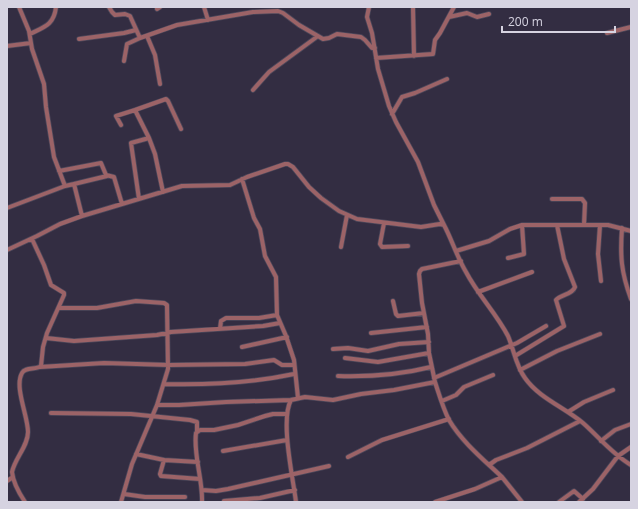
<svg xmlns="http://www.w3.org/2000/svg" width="638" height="509" viewBox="0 0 638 509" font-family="'Open Sans',sans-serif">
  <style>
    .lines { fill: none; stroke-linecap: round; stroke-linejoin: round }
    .minor-casing { stroke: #4d485b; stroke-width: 5.5 }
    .minor { stroke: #9c6367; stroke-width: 4 }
  </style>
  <rect width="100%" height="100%" fill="#332d42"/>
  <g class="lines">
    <defs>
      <path id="minor" d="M19,7L29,31L32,49L44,84L46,107L54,157L65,186L74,184L82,216
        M109,7L112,12L115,15L125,14L130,16L140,38L177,25L253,12L278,11L283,13L299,25L323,39L329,38L337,34L361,37L365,40L372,48H375
        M204,7L208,20
        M369,7L367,17L372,33L378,69L389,106L396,122L418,162L434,205L444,225
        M413,7L414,56
        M157,9L160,7
        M449,17L467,13L477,17L489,14
        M607,33L631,27
        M30,34C44,27 54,25 56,7
        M147,36L155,55L160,84
        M79,39L124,33L136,30
        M7,46L31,43
        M376,58L433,54L435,40L440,33L454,7
        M124,61L127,44L140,38
        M253,90L269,72L318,36
        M392,114L402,97L415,93L447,79
        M121,125L116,116L135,110
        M59,171L101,163L106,175L114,177L122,204
        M242,179L254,218L260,229L265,256L276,277L277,315L286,336L294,360L298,398
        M74,184L107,176
        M163,192L155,154L149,138L135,110L166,99L168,101L181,129
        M139,199L131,143L149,138
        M552,199H582L585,203L584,225
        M7,208L65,186
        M384,223L380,244L382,247L408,246
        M600,225L598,254L601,281
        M622,228C620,256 621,272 631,299
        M341,247L347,215
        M7,250L37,236L60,224L82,216L182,186L230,185L247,177L285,164H288L293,167L309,187L321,198L339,211L357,219L421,227L440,224L444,225C452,240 457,257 466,272C478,295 496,313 508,336C514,350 516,366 525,378C539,398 564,407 583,423C599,437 612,454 631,465
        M456,251L489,241L510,229L522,225H608L631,231
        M508,258L524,254L522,225
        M478,292L532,272
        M393,301L396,314L398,316L424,313
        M59,308H97L136,301L164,303L167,305L168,369L157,405L132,464L121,502
        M220,329L221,321L226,318H259L277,315
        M371,333L427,327
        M46,338L74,341L157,335L171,332L263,326L280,323
        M242,347L287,337
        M333,349L348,348L368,351L399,344L429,342
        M515,356L564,326L556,300C561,294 572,295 575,287L564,259L557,225
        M345,358L378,362L429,353
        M40,367L104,363L169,365L245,364L274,360L282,365H293
        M520,370L557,351L600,334
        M338,376C371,377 399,375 431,367
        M434,378L517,343L546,326
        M435,382L429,353L428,334L422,303L419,274L420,271L422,269L461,261
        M164,384C208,385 252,383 294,374
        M291,400C280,420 293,478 296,502
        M442,401L456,395L464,387L493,375
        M157,405H179L226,402L291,400L305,397L333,400L361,394L394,390L435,382C439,394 443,408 449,420C462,442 484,460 502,477L475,489L435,502
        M568,412L584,402L613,390
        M51,413L131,414L190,420L197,422V431
        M601,441L615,430L631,424
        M223,451L287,440
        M136,454L164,460L198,462
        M348,457L382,440L449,419
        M164,460L160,474L161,476L200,479
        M489,465L496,460L527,448L580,421
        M502,477L522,502
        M7,481L13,477
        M202,490L216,491L228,489L329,466
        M124,494L145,497H185
        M224,501L260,498L295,490
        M25,502C19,493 13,482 12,472C15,458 28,446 28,432C28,416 14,387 22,373C25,367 36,370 41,366L43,347L47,333L64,295V293L51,285L44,265L32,239
        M202,502C203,480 193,454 196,433L200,430H214L238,425L265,416L273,414H287
        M559,502L574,491L583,499
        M579,502L593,489L618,456L631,447"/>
    </defs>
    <use href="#minor" class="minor-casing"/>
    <use href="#minor" class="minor"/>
  </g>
  <rect width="638" height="509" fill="none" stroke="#d6d3e1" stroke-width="16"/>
  <path d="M502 26v6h113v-6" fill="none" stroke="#d6d3e1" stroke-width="2"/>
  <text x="508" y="26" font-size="12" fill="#d6d3e1" stroke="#332d42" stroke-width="3" paint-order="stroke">200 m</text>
</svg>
